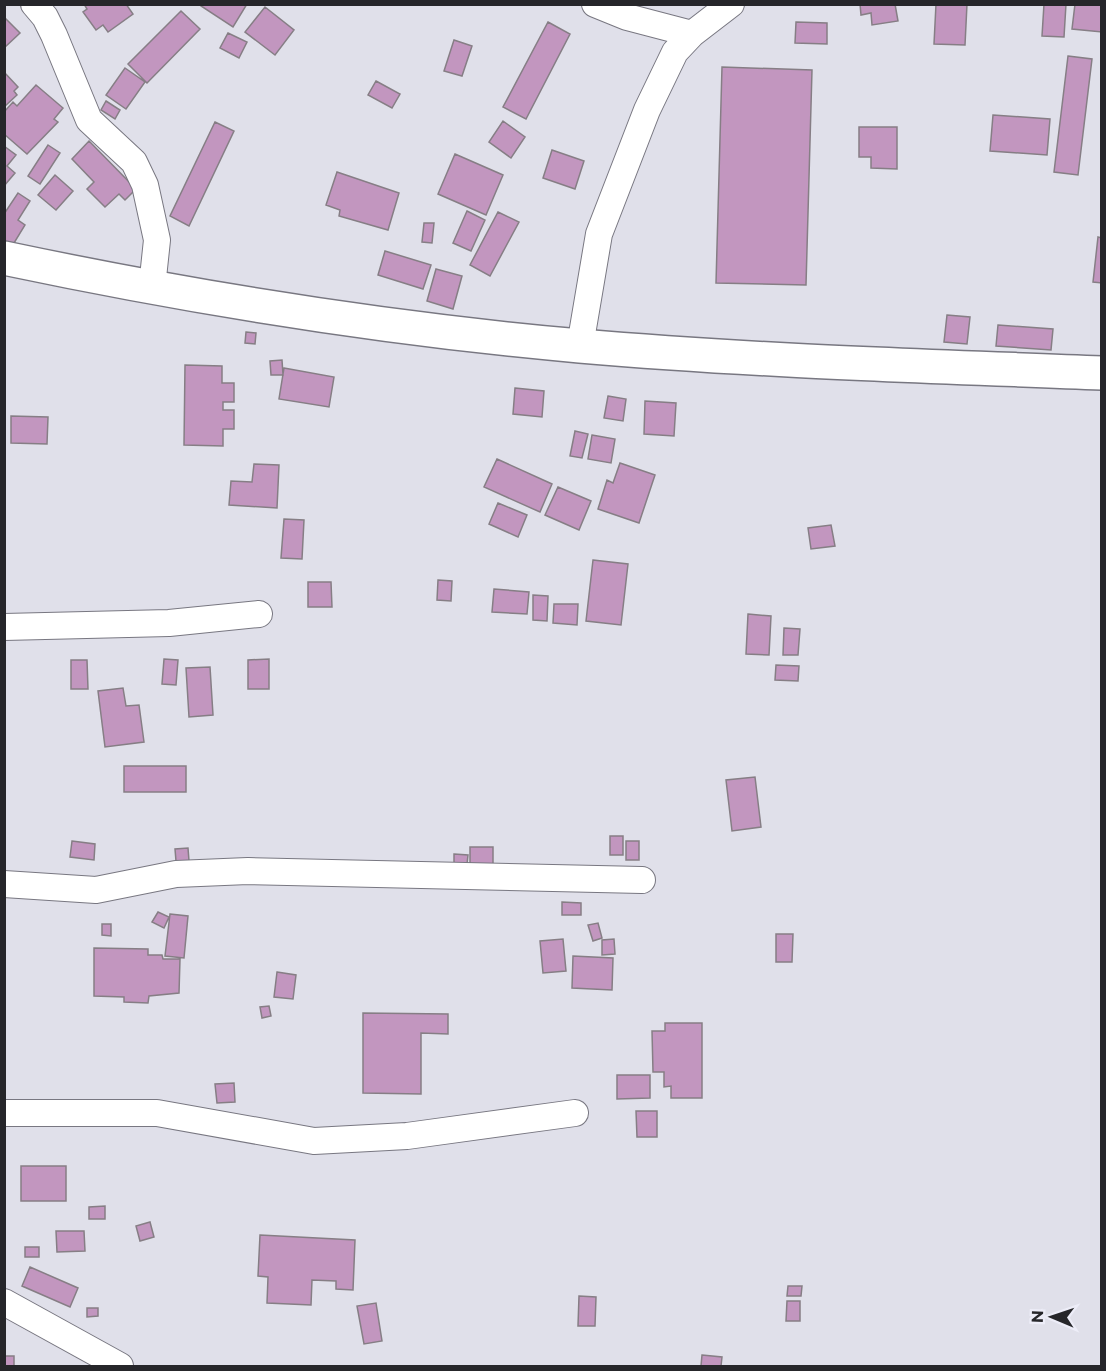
<svg xmlns="http://www.w3.org/2000/svg" width="1106" height="1371" viewBox="0 0 1106 1371" font-family="Montserrat,sans-serif">
  <style>
    .building { fill: #c296bf; stroke: #867e85; stroke-width: 1.5 }
    .lines { fill: none; stroke-linecap: round; stroke-linejoin: round }
    .minor-casing { stroke: #787781; stroke-width: 28 }
    .secondary-casing { stroke: #787781; stroke-width: 36 }
    .minor { stroke: #fff; stroke-width: 26 }
    .secondary { stroke: #fff; stroke-width: 33 }
  </style>
  <rect width="100%" height="100%" fill="#e0e0ea"/>
  <path class="building" d="M84,4H126L133,14L108,32L103,25L96,30L83,12L87,9Z
    M202,4H247L233,27L201,6Z
    M860,4H895L898,21L872,25L871,13L861,15Z
    M936,4H967L965,45L934,44Z
    M1044,4H1066L1064,37L1042,36Z
    M1075,4H1102V32L1072,29Z
    M265,7L294,30L275,55L245,32Z
    M181,11L200,29L147,83L128,64Z
    M4,17L20,33L4,48Z
    M548,22L570,34L526,119L503,107Z
    M796,22L827,23V44L795,43Z
    M228,33L247,42L239,58L220,48Z
    M454,40L472,46L462,76L444,71Z
    M1068,56L1092,59L1078,175L1054,172Z
    M722,67L812,70L806,285L716,283Z
    M125,68L145,82L126,109L106,95Z
    M4,72L18,87L14,91L17,95L4,107Z
    M376,81L400,94L392,108L368,95Z
    M36,85L63,108L54,119L58,122L27,154L4,134V112L13,102L17,106Z
    M106,101L120,110L115,119L101,110Z
    M993,115L1050,119L1047,155L990,151Z
    M503,121L525,137L511,158L489,142Z
    M215,122L234,131L189,226L170,216Z
    M859,127H897V169L871,168V157H859Z
    M89,141L136,189L125,200L119,194L105,207L87,189L94,182L72,159Z
    M48,145L60,153L40,184L28,176Z
    M4,146L16,155L7,166L15,173L4,186Z
    M552,150L584,161L575,189L543,178Z
    M455,154L503,175L486,215L438,194Z
    M337,172L399,193L388,230L339,216L340,210L326,205Z
    M55,175L73,191L56,210L38,195Z
    M18,193L30,201L18,220L25,225L11,248L4,244V214Z
    M467,211L485,220L471,251L453,243Z
    M498,212L519,222L490,276L470,265Z
    M424,223H434L432,243L422,242Z
    M1098,237L1102,238V283L1093,282Z
    M385,251L431,265L423,289L378,275Z
    M436,269L462,276L453,309L427,301Z
    M947,315L970,317L967,344L944,342Z
    M998,325L1053,329L1051,350L996,346Z
    M246,332L256,333L255,344L245,343Z
    M282,360L283,375H271L270,361Z
    M185,365L222,366V383H234V402H223V410H234V429H223V446L184,445Z
    M284,368L334,377L329,407L279,399Z
    M515,388L544,391L542,417L513,414Z
    M608,396L626,399L623,421L604,418Z
    M645,401L676,403L674,436L644,434Z
    M11,416L48,417L47,444L11,443Z
    M575,431L588,434L582,458L570,456Z
    M592,435L615,439L611,463L588,459Z
    M497,459L552,484L540,512L484,487Z
    M620,463L655,475L639,523L598,509L607,480L613,483Z
    M254,464L279,465L277,508L229,505L231,481L252,482Z
    M558,487L591,501L579,530L545,515Z
    M498,503L527,515L518,537L489,524Z
    M284,519L304,520L302,559L281,558Z
    M831,525L835,546L811,549L808,528Z
    M593,560L628,564L621,625L586,621Z
    M438,580L452,581L451,601L437,600Z
    M308,582H331L332,607H308Z
    M494,589L529,592L527,614L492,612Z
    M533,595L548,596L547,621L533,620Z
    M554,604H578L577,625L553,623Z
    M748,614L771,616L769,655L746,654Z
    M784,628L800,629L798,655H783Z
    M164,659L178,660L176,685L162,684Z
    M269,659V689H248V660Z
    M71,660H87L88,689H71Z
    M776,665L799,666L798,681L775,680Z
    M210,667L213,715L189,717L186,668Z
    M123,688L126,706L139,705L144,742L105,747L98,691Z
    M124,766H186V792H124Z
    M755,777L761,827L732,831L726,780Z
    M610,836H623V855H610Z
    M72,841L95,844L94,860L70,857Z
    M626,841H639V860H626Z
    M470,847H493V868L470,867Z
    M188,848L189,861H176L175,849Z
    M454,854L468,855L467,864H454Z
    M562,902L581,903V915H562Z
    M158,912L169,917L164,928L152,922Z
    M170,914L188,916L184,958L165,956Z
    M598,923L602,938L593,941L588,925Z
    M102,924H111V936L102,935Z
    M776,934H793L792,962H776Z
    M563,939L566,971L543,973L540,941Z
    M614,939L615,954L602,955V940Z
    M94,948L148,949V955H162L163,959H180L179,993L149,996L148,1003L124,1002V997L94,996Z
    M573,956L613,958L612,990L572,988Z
    M277,972L296,975L293,999L274,997Z
    M269,1006L271,1016L262,1018L260,1007Z
    M363,1013L448,1014V1034L421,1033V1094L363,1093Z
    M665,1023H702V1098H671V1086L664,1087V1072H653L652,1031H665Z
    M617,1075H650V1098L617,1099Z
    M234,1083L235,1102L217,1103L215,1084Z
    M636,1111H657V1137H637Z
    M21,1166H66V1201H21Z
    M105,1206V1219H89V1207Z
    M150,1222L154,1237L140,1241L136,1226Z
    M56,1231H84L85,1251L57,1252Z
    M260,1235L355,1240L353,1290L336,1289V1281L312,1280L311,1305L267,1303L268,1277L258,1276Z
    M25,1247H39V1257H25Z
    M30,1267L78,1288L70,1307L22,1286Z
    M788,1286H802L801,1296H787Z
    M579,1296L596,1297L595,1326H578Z
    M787,1301H800V1321H786Z
    M376,1303L382,1341L364,1344L357,1306Z
    M87,1308H98V1316L87,1317Z
    M702,1355L722,1357L721,1366H701Z
    M4,1356H14V1366H4Z"/>
  <g class="lines">
    <defs>
      <path id="minor" d="M34,4L45,17L54,35L89,120L134,162L145,185L157,240L152,287
        M595,4L627,17L692,34
        M580,346L599,234L647,110L675,52L692,34L731,4
        M4,627L169,623L259,614
        M4,884L96,890L176,874L248,871L642,880
        M4,1113H157L314,1141L407,1136L575,1113
        M4,1302L120,1366"/>
      <path id="secondary" d="M4,258C194,298 387,329 580,346C754,361 928,366 1102,373"/>
    </defs>
    <use href="#minor" class="minor-casing"/>
    <use href="#secondary" class="secondary-casing"/>
    <use href="#minor" class="minor"/>
    <use href="#secondary" class="secondary"/>
  </g>
  <rect width="1106" height="1371" fill="none" stroke="#26262a" stroke-width="12"/>
  <g transform="translate(1052 1317) rotate(272)" stroke="#ededf8" stroke-width="4.5" paint-order="stroke">
  <path d="M0-4.5L10 22L0 15L-10 22Z" fill="#26262a"/>
  <text y="-9" font-size="16" font-weight="bold" text-anchor="middle" fill="#26262a">N</text>
  </g>
</svg>
